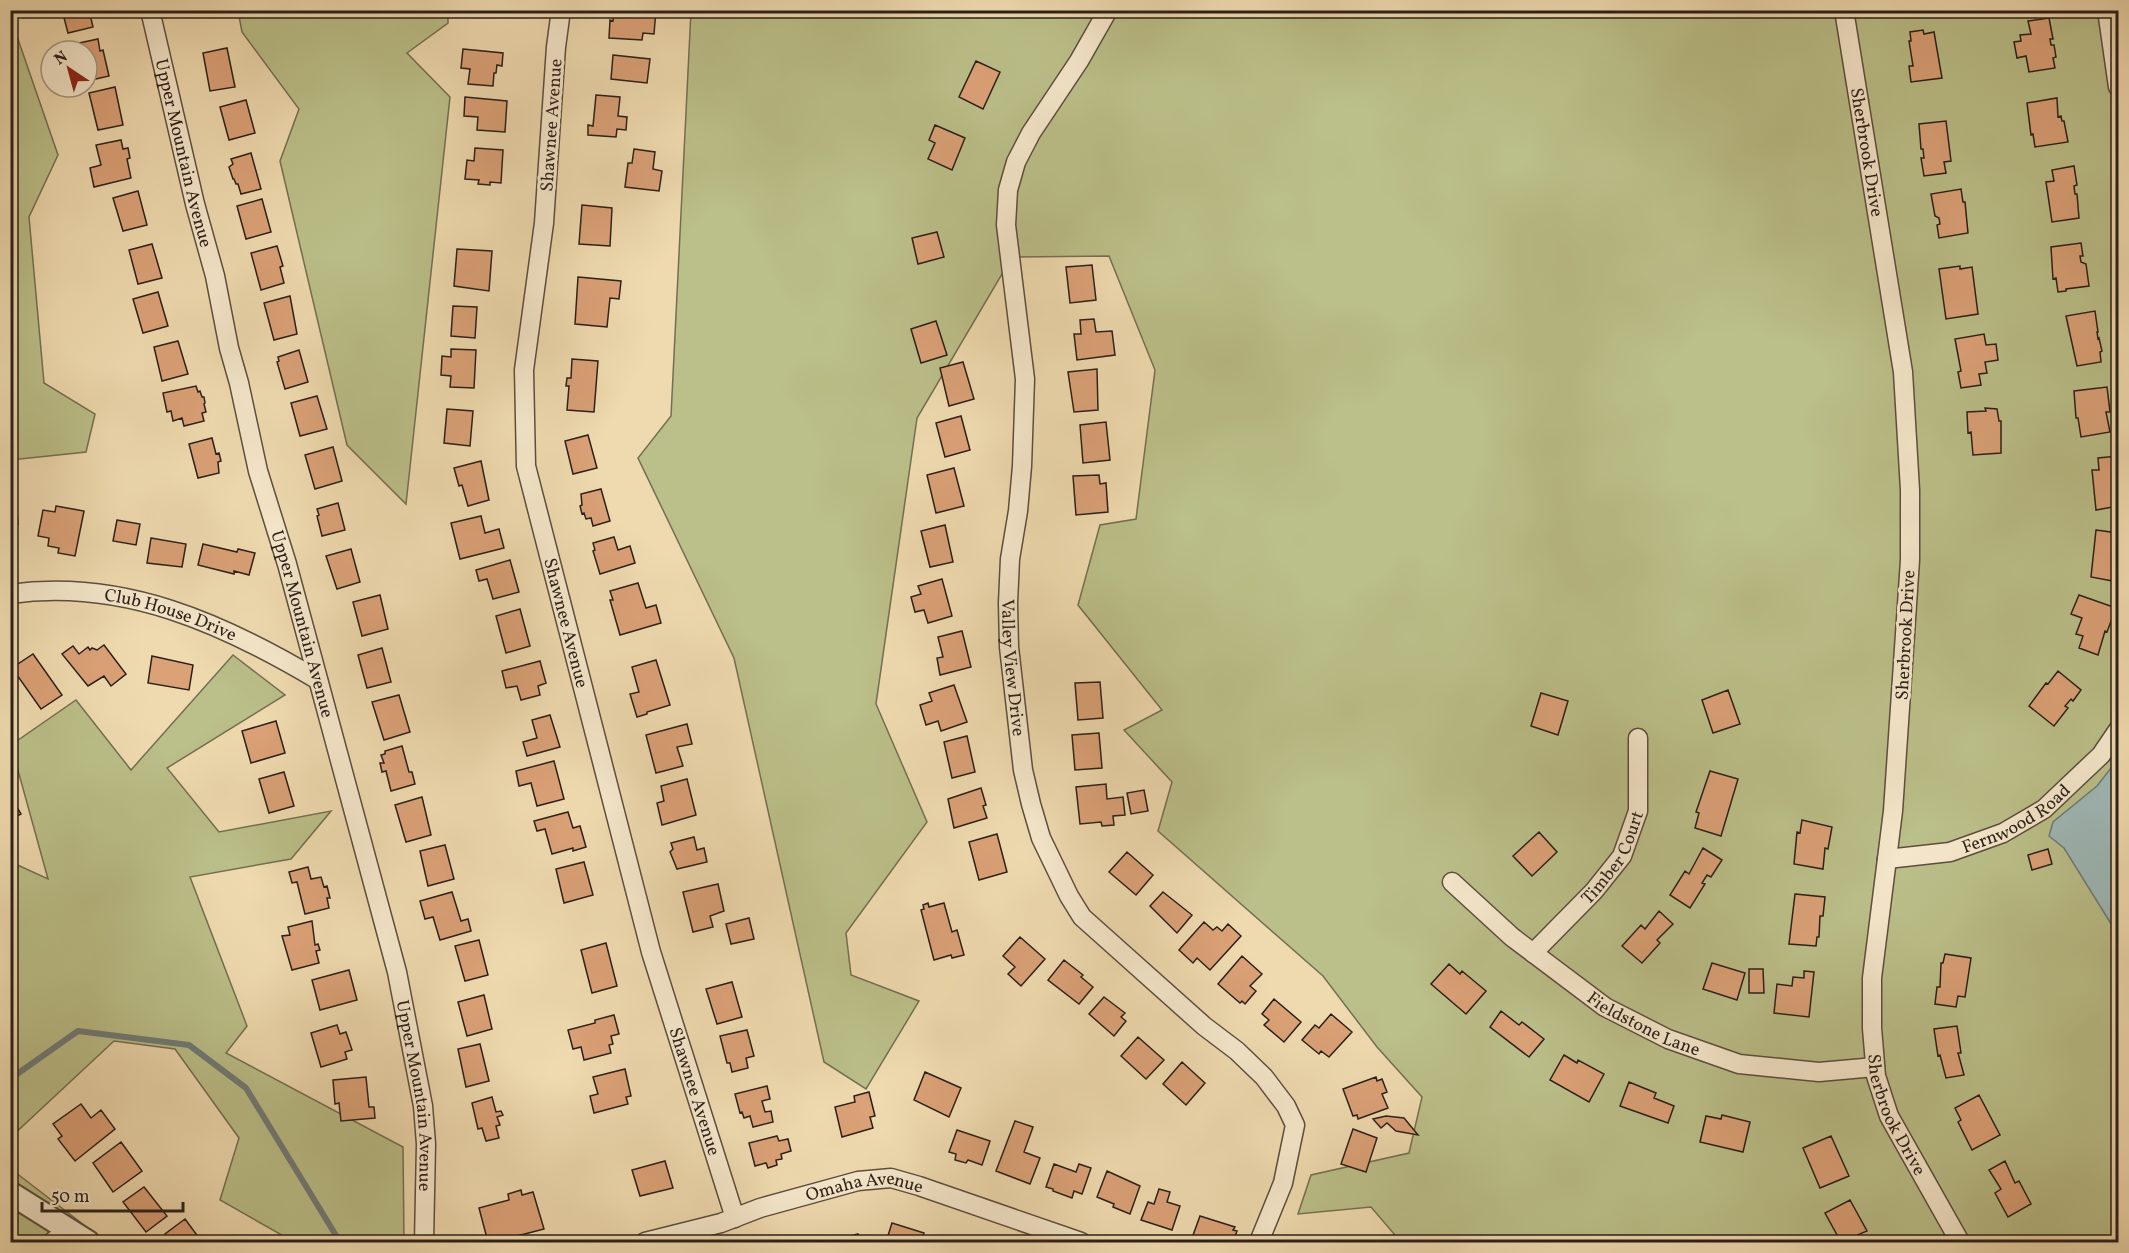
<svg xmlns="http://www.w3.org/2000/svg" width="2129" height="1253" viewBox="0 0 2129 1253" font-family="Vollkorn,serif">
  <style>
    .green { fill: #bbbf89; stroke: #736f51; stroke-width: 1.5 }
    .water { fill: #9eb8b6; stroke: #707b77; stroke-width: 1.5 }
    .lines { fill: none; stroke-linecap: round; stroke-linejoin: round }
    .stream { stroke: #707b77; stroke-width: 6 }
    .building { fill: #dba177; stroke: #2b1f19; stroke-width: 1.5 }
    .service-casing { stroke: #5c4e3e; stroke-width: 12 }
    .minor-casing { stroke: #5c4e3e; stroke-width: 21 }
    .tertiary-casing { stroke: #5c4e3e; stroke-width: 26 }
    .service { stroke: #f5e7cb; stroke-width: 9 }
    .minor { stroke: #f5e7cb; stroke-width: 18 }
    .tertiary { stroke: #f5e7cb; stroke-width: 22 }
    .labels { text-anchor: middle; stroke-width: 6; stroke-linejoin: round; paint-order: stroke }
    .street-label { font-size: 18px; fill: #2b1f19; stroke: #f5e7cb }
  </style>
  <rect width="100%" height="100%" fill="#efdaaf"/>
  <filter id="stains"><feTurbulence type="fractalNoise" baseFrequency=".00333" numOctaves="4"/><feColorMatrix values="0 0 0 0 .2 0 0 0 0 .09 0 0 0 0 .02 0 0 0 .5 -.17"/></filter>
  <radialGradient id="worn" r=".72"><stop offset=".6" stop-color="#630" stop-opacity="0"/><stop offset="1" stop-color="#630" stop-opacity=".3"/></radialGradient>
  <path class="green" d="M238,11H448V23L407,53L450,97L406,504L347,445L280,161L299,109L242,32Z
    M691,11H2118V1242H1401L1371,1207L1298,1214L1311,1175L1409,1153L1422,1097L1377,1047L1323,976L1158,831L1172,782L1124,730L1162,710L1078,605L1100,525L1136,519L1155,370L1109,256L1012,257L917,418L876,704L927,822L846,933L851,975L919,1001L866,1089L824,1062L734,658L638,458L671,416Z
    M11,19L58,155L29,217L44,383L95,414L86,452L11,460Z
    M233,655L285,695L167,768L219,832L331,811L291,859L190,877L247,1026L226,1053L403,1147L404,1242H294L220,1200L239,1138L175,1049L114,1041L11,1137V862L48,879L11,745L76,700L131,770Z
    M11,1169L106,1242H11Z"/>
  <path class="water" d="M2118,759V935L2064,848L2049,836L2053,822L2097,786Z"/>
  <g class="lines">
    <path class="stream" d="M10,1079L78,1031L189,1045L246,1088L340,1242"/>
  </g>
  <path class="building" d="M62,10H89L93,27L68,33Z
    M614,10H656L654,34L643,33L642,40L609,38L610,20L613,21Z
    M2049,18L2053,39H2050L2051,45H2054L2056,57L2053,58L2055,68L2029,72L2026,56L2017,58L2014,42L2021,41L2020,35L2031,34L2028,21Z
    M1923,30L1924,34L1934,32L1942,78L1911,82L1909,66H1913L1909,41H1911L1910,32Z
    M98,39L100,51L103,50L109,76L87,81V51H66L65,46Z
    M227,48L235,87L210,91L203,53Z
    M463,49L503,53L502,66L497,65L496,73H494L493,86L468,84L470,69L461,68Z
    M613,55L650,59L647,83L611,79Z
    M976,61L1000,72L983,109L959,97Z
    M115,87L123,125L98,130L89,93Z
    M596,95L620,97L618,116L627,117L626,130L617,129L616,137L588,135V125L593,126Z
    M465,97L507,101L505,132L477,130L478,117L464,116Z
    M2057,98L2058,117L2061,116L2062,121H2064L2068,142L2035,147L2033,134L2031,135L2027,103Z
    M246,100L255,133L229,140L220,107Z
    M1946,121L1951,161L1944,162L1946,173L1924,176L1921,158H1924L1923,149H1921L1919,124Z
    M935,125L965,138L952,170L928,159L935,143L929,140Z
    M121,140L123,149L128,148L130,158L127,159L131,178L94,187L90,168L101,165L96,145Z
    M475,148L503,150L501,183L490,182V185L478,184L479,180L465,179L467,160L474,161Z
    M634,149L655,152L653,169L662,171L659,191L625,187L628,163H632Z
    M251,153L261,189L241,194L238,184H236L234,179H233L229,167L233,164L231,159Z
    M2074,166L2077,185L2074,186L2075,194H2077L2079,218L2052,222L2046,182L2054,181L2052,170Z
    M1961,189L1963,202H1965L1968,233L1939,238L1937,225L1940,224L1939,218L1935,216L1931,194Z
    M138,191L147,225L123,231L113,198Z
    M262,199L271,232L246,239L237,206Z
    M582,205L612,208L610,246L579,244Z
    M937,232L944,257L918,264L912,238Z
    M2081,243L2083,256H2080L2081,262L2086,264L2089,286L2066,289V291L2058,292L2056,278L2053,279L2051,247Z
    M152,244L162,278L138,284L129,250Z
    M277,246L283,266L280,267L284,283L261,290L251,253Z
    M457,249L492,251L489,291L454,286Z
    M1092,265L1096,300L1070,303L1066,267Z
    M1960,266V269L1972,267L1978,314L1946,319L1939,269Z
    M578,277L621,281L619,299L610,298L607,327L575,324Z
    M158,292L168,326L143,333L133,299Z
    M290,296L297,334L274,340L264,303Z
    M453,306L477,307L475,338L451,336Z
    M2095,311L2098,332H2097L2098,339L2099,338L2102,351L2100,352L2101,362L2077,366L2066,316Z
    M1094,319L1096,332L1112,331L1115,355L1077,360L1074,334H1081L1080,320Z
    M936,321L947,355L921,363L911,329Z
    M1984,334L1986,345L1996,344L1998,360L1985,362L1987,373L1979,374L1981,385L1961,388L1958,372L1961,371L1955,339Z
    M178,341L188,374L162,381L154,347Z
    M451,349L476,350L474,388L450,387L451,376L441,375L442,356L451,357Z
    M299,350L308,382L285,389L277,362L279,361L278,357Z
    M572,359L598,361L594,412L567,410L569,386H566L567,378H571Z
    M963,362L974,399L949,406L940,368Z
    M1097,369L1098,410L1074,412L1068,372Z
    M196,386L198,392L200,391L202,397H204L205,403L204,404L206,412L202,413L204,421L184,426L182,418L173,421L171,411L167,412L163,393Z
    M2107,387L2110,412H2106L2110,432L2081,437L2078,418H2076L2074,391Z
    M317,396L327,429L300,436L291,403Z
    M1985,408L1997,409L1999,421H2001V453L1973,455L1971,432L1968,433L1967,412L1986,411Z
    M447,409L473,411L470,446L444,443Z
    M961,416L970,450L945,457L936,423Z
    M1106,422L1110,460L1083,463L1080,425Z
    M588,435L597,468L573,474L565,441Z
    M212,438L216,454L219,453L221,461L218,462L219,473L198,478L189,444Z
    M333,447L342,481L315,489L305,455Z
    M2118,456V506L2096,510L2092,470H2099L2098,458Z
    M481,461L489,500L468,506L462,485L459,486L454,468Z
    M954,468L964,506L936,513L927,475Z
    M1099,475L1100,484L1106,483L1108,512L1076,515L1073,476Z
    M601,489L610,521L593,526L591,518L586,519L584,513L582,514L580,506L582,505L581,494Z
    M16,500L18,524L10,525V501Z
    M338,503L345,530L322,536L317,516L319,515L317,509Z
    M56,506L84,511L75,556L58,553L59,548L48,546L49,538L38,536L43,510L55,512Z
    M481,516L485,533L499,529L504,548L460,559L451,523Z
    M117,520L140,524L136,545L113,541Z
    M945,525L953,562L930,567L921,531Z
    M2096,530L2118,533V582L2091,577Z
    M614,537L618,550L630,546L635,563L600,574L593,551L595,550L593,543Z
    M151,538L186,544L182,567L147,563Z
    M203,544L237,552L238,549L255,553L249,575L234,571V574L198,565Z
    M351,549L360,582L337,589L326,556Z
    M510,560L519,592L493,599L487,579L479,581L476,570Z
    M942,579L952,616L928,623L924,610L915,612L911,597L921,594L918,586Z
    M638,583L646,608L656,605L661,623L620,635L610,600H613L610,591Z
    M380,595L388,629L362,636L353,602Z
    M2079,595L2116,608L2107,632L2105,631L2098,655L2079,648L2083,636L2076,634L2082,618L2071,614Z
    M520,609L530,646L506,653L496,616Z
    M962,631L971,667L940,675L937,658L943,657L938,637Z
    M104,645L126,674L111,686L104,676L88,686L62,654L73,646L79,654L88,647L90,650L92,648L97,650Z
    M382,648L391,682L367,688L358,655Z
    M33,654L62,695L41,709L12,668Z
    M152,656L193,665L189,690L148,683Z
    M656,660L670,705L647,712V714L637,717L630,694L639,692L632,667Z
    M540,661L546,683L538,686L540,695L521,700L517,686L506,688L502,671Z
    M2058,671L2081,690L2073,701L2071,699L2065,706L2068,708L2054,726L2029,706L2046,683L2048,684Z
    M1100,682L1103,718L1078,720L1075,683Z
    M954,685L967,722L941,731L938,721L926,725L920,705L932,701L929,693Z
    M1728,690L1740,724L1713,733L1702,700Z
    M1541,693L1568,701L1558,735L1531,726Z
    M399,695L410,732L384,740L372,702Z
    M550,715L560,747L527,756L523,742L537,738L532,720Z
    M276,721L285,753L251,763L242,731Z
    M687,724L692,744L677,747L683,766L656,773L646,735Z
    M1099,733L1102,768L1075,770L1072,735Z
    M967,736L975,772L952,778L944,742Z
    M402,746L409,772H412L415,784L391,791L386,771L382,772L380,763H384L381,755L385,754V751Z
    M554,761L564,799L537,806L531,783L519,786L516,771Z
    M1710,771L1738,779L1721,836L1695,828L1699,813L1696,812Z
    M284,772L294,806L269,813L259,779Z
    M687,779L696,815L662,825L657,803L664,801L661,786Z
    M1106,784L1107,799L1123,797L1125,815L1113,816L1114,825L1102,826L1101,822L1080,824L1076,787Z
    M981,788L986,805L983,806L987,818L954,828L948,799Z
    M1144,790L1148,811L1131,814L1127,793Z
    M10,795L21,814L10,820Z
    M422,797L431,835L406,842L395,805Z
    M568,812L573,828L580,826L586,847L573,851V848L552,854L545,829L537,831L534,821Z
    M1802,820L1832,827L1828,849L1825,848L1823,869L1794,864L1797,832L1800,833Z
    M1539,832L1557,852L1532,876L1513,856Z
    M997,834L1007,872L979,880L969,842Z
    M694,837L697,850L704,848L707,862L677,869L670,852L673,849L671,843Z
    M445,845L454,879L428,886L420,851Z
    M1703,848L1722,860L1711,877L1707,875L1702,883L1705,884L1690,908L1670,895L1685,871L1689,874Z
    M2048,849L2052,864L2032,870L2028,855Z
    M1127,852L1153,875L1136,895L1109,872Z
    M584,862L593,895L564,903L556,869Z
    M308,867L311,879L321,877L324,887L327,886L330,898H327L329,908L305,914L297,882L292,883L289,872Z
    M718,884L724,911L710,916L713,927L693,932L683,892Z
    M452,892L461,921L468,919L471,931L440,940L433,917L425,919L420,901Z
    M1163,892L1192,915L1177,933L1150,906Z
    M1795,894L1825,897L1823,916H1820L1819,937H1817L1816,946L1789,944Z
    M928,903L929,907L944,903L952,932L957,930L964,955L952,958L951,955L934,960L921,910L924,909L923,905Z
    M1659,911L1673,924L1657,940L1660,943L1642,963L1622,946L1641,925L1645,929Z
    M749,918L754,939L731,944L726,924Z
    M312,921L315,945L318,944L320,950L316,951L319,963L292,970L282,936L290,935L288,927Z
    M1204,922L1213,930L1217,927L1222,931L1228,924L1241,936L1210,970L1197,958L1193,963L1179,950Z
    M1020,937L1045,959L1021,986L1008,974L1015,967L1003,956Z
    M479,940L488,975L465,981L455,946Z
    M606,943L617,986L592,993L581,950Z
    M1945,954L1971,958L1965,997L1958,996L1956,1007L1935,1004L1937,987H1940L1941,963H1943Z
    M1242,956L1262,974L1250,986L1256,991L1245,1004L1242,1001L1240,1003L1218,984Z
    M1064,960L1083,975L1081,977L1093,987L1079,1004L1048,980Z
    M1712,963L1745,973L1737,1000L1703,989Z
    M1449,964L1460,974L1462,971L1486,991L1466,1014L1431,984Z
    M1749,969H1763L1764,993H1749Z
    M349,970L357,1000L320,1010L312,980Z
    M1804,971L1814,972L1809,1017L1774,1013L1777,984L1792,986L1793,977L1804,978Z
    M732,982L742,1017L717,1024L706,989Z
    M484,995L492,1029L467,1036L458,1002Z
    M1104,997L1125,1013L1121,1017L1126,1021L1114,1036L1089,1014Z
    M1274,999L1301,1022L1284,1042L1264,1025L1269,1020L1262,1014Z
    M1501,1011L1519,1025L1522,1022L1544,1039L1529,1057L1490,1027Z
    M1331,1014L1352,1032L1329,1057L1321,1051L1319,1054L1302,1040L1315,1025L1319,1028Z
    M614,1015L619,1034L611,1036L613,1044L609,1045L611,1053L584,1060L581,1047L573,1049L568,1030L595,1023V1020Z
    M337,1025L340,1034L346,1032L352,1050L345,1052L347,1059L321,1067L311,1033Z
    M1957,1026L1961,1053H1958L1964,1075L1946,1078L1940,1055L1938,1056L1934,1029Z
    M747,1030L754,1056L746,1058L748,1068L732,1072L730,1063H727L720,1036Z
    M1138,1037L1164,1060L1146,1079L1121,1056Z
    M480,1044L489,1081L466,1087L458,1049Z
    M1564,1055L1577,1063L1578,1060L1604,1074L1589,1102L1550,1080Z
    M1182,1062L1205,1083L1186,1105L1163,1084Z
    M625,1069L631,1096L626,1097L628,1104L594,1113L590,1096L598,1094L593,1077Z
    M925,1072L961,1088L949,1117L914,1100Z
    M366,1077L369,1107H374L375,1118L341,1121L339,1103L335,1104L333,1080Z
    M1376,1077L1377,1081L1382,1079L1387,1092L1382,1094L1388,1108L1358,1119L1357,1115L1353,1116L1343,1089Z
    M1629,1082L1656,1093L1654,1098L1674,1106L1668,1123L1620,1106Z
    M767,1086L770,1099L762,1101L765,1112L771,1111L773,1122L753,1127L750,1116L744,1118L742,1112L740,1113L735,1094Z
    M869,1092L875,1116L870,1117L873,1128L842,1137L835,1107L855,1102L854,1096Z
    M1979,1095L2000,1135L1972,1150L1958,1122L1961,1120L1955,1108Z
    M492,1097L496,1112L501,1111L503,1115L497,1117L500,1125L496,1126L499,1138L486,1141L482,1128L478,1129L472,1103Z
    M81,1104L91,1118L101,1110L115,1129L75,1161L58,1139L62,1136L53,1124Z
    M1722,1115L1750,1122L1743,1152L1700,1142L1706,1116L1721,1119Z
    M1386,1116L1404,1118L1418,1135L1396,1131L1387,1123L1381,1128L1373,1119Z
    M1015,1121L1033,1127L1024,1152L1040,1158L1030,1184L996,1171Z
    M1353,1129L1377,1138L1366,1172L1341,1164Z
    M957,1130L990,1141L982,1165L968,1160L966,1163L955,1160L956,1154L949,1152Z
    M777,1136L779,1141L788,1139L791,1151L781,1154L782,1159L776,1160L777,1165L768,1168L766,1163L755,1166L749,1143Z
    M1831,1136L1849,1176L1820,1188L1803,1148Z
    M121,1142L142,1171L113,1192L93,1163Z
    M665,1161L673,1188L640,1196L632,1170Z
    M2005,1161L2015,1183L2019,1181L2031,1204L2008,1217L1995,1193L2001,1189L1989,1170Z
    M1054,1164L1076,1172L1079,1164L1091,1168L1082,1194L1074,1191L1072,1198L1053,1191V1189L1046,1187Z
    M1107,1171L1140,1186L1130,1214L1113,1207L1114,1204L1097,1197Z
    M144,1187L167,1216L146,1232L123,1202Z
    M1159,1189L1170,1192L1167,1202L1180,1206L1172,1230L1141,1220L1148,1202L1154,1204Z
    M521,1190L522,1195L533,1192L544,1229L494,1242H488L479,1208L509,1200L508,1194Z
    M1850,1200L1867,1231L1841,1242L1825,1213Z
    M1200,1216L1235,1227L1233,1230L1237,1231L1233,1242H1200L1199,1240L1192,1238Z
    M185,1219L202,1242H171L165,1234Z
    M892,1223L924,1233L923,1236L932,1239L931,1242H886Z
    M858,1234L861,1242H841H843L842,1238Z"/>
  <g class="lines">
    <defs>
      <path id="service" d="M45,1242L64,1227"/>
      <g id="minor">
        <path id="s1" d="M150,10L195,204L215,276L229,348L239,383L258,471L287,564L397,972L423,1106L426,1144L424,1242"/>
        <path id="s2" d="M561,10L556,47L544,223L524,370L526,466L651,952L735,1218"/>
        <path id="s3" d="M1108,10L1079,61L1031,133L1016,162L1008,190L1006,225L1025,379L1022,466L1018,511L1010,559L1008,603L1009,647L1023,770L1031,804L1041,838L1069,896L1082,917L1204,1026L1237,1051L1264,1077L1286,1106L1295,1125L1283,1183L1259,1242"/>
        <path id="s4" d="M1844,10L1903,372L1910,490V560L1893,811L1872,978V1028L1876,1076L1889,1116L1960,1242"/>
        <path d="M2107,10L2118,87"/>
        <path id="s5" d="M10,594C123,578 224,624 318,680"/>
        <path id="s6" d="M1887,859L1950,852L2003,833L2044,809L2101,755L2118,730"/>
        <path id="s7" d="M1452,882L1512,937L1605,1007L1668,1039L1739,1064L1819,1072L1875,1067"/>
        <path id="s8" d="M1533,953L1594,891L1622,856L1638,811V738"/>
        <path id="s9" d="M645,1242L721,1223L760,1208L858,1181L891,1178L919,1186L1081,1242"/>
      </g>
      <path id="tertiary" d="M10,1193L88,1242"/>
    </defs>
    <use href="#service" class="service-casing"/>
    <use href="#minor" class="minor-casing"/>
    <use href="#tertiary" class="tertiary-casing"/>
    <use href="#service" class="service"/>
    <use href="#minor" class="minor"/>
    <use href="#tertiary" class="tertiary"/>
  </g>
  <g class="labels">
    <g class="street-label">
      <text transform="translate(551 125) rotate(-86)" y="6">Shawnee Avenue</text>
      <text dy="6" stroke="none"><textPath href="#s4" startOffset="144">Sherbrook Drive</textPath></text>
      <text dy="6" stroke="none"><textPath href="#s1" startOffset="147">Upper Mountain Avenue</textPath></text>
      <text dy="6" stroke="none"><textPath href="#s5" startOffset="164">Club House Drive</textPath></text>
      <text dy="6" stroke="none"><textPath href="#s2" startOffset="620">Shawnee Avenue</textPath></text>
      <text dy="6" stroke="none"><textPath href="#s1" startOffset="633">Upper Mountain Avenue</textPath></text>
      <text transform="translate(1905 635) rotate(-87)" y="6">Sherbrook Drive</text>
      <text dy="6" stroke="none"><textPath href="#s3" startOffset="687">Valley View Drive</textPath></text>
      <text dy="6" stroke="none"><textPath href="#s6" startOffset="138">Fernwood Road</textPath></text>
      <text dy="6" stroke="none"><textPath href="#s8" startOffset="126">Timber Court</textPath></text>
      <text dy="6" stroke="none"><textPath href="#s7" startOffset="240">Fieldstone Lane</textPath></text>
      <text dy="6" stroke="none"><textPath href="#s2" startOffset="1106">Shawnee Avenue</textPath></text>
      <text dy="6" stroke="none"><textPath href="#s1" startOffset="1119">Upper Mountain Avenue</textPath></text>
      <text dy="6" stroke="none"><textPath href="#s4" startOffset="1116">Sherbrook Drive</textPath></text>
      <text dy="6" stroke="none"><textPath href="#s9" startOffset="228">Omaha Avenue</textPath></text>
    </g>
  </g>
  <rect width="2129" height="1253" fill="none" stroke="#efdaaf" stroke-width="36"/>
  <rect x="12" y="12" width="2105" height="1229" fill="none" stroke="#2b1f19" stroke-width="3"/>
  <rect x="18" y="18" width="2093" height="1217" fill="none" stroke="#2b1f19" stroke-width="1.5"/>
  <g transform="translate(69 69) rotate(324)"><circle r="28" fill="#f5e7cb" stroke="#a49784" stroke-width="1.5"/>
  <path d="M0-4.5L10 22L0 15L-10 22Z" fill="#8f2418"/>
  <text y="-9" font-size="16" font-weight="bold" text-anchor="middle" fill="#2b1f19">N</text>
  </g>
  <path d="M42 1202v9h141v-9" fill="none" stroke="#2b1f19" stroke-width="3"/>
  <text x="51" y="1202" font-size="18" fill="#2b1f19" stroke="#f5e7cb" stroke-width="4.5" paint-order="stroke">50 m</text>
  <rect width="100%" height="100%" filter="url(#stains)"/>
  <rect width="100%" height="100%" fill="url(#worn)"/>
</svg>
